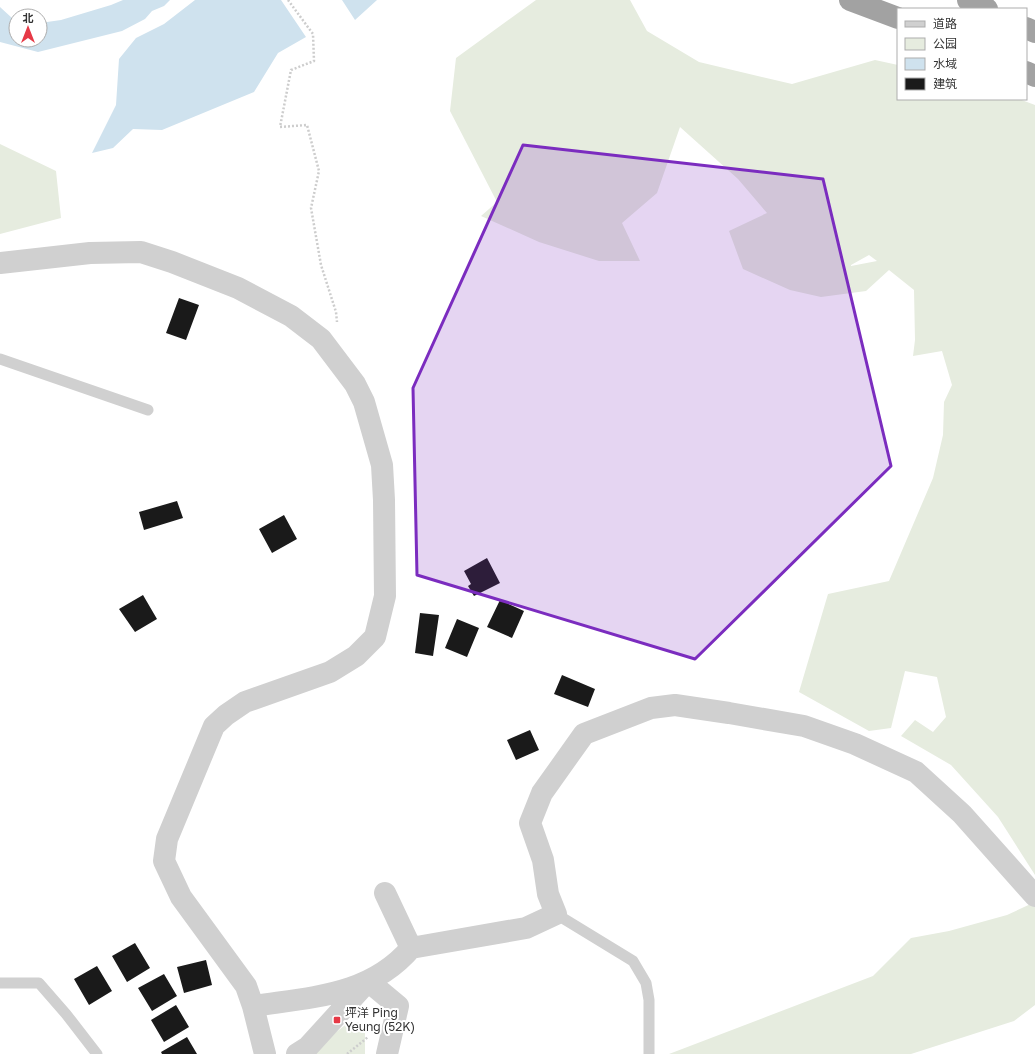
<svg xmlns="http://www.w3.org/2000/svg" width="1035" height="1054" viewBox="0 0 1035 1054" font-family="'Golos Text','Noto Sans SC',sans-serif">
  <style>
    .green { fill: #e6ecdf; fill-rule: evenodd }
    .water { fill: #cfe2ee }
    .building { fill: #1a1a1a }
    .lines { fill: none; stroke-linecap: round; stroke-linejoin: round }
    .path { stroke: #cdcdcd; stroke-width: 2.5; stroke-dasharray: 2 2; stroke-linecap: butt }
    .service { stroke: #d0d0d0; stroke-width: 11 }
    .minor { stroke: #d0d0d0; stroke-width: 22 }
    .trunk { stroke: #a2a2a2; stroke-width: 22 }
    .marked { fill: #7b2cbf; fill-opacity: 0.2; stroke: #7b2cbf; stroke-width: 3; stroke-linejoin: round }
    .poi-dot { fill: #e63946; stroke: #fff; stroke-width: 1.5 }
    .labels { text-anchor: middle; stroke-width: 4; stroke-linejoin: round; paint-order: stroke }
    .poi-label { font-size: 12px; fill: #333; stroke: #fff; text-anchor: start }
  </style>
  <rect width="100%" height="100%" fill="#fff"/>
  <path class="green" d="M536,0H630L647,31L699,62L792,84L875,60L898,65V99H1019L1035,105V875L998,817L951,765L901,736L915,720L933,732L946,717L937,677L905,671L891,728L869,731L799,692L828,594L889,581L933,478L943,435L944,402L952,385L942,351L913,356L915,340L914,290L889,270L866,291L821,297L790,290L743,269L729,231L767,213L738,179L680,127L657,193L622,223L640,261H599L539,242L481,216L497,202L450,111L456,58ZM869,255L877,261L851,266V265Z
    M0,144L56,171L61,218L0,234Z
    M1035,902V1005L1014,1021L911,1054H669L873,976L911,938L949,931L1007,915Z
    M349,1022H358L365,1030V1054H315L335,1033Z"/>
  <path class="water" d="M123,0H170L164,6L152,11L145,19L122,31L38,52L0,42V7L12,18L16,19V40H40V23L61,20L111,5Z
    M195,0H281L306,37L278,53L254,92L162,130L133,129L113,148L92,153L116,105L119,59L136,38L164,24Z
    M342,0H377L355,20Z"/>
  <path class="building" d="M179,298L199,305L186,340L166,333Z
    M177,501L183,518L144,530L139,512Z
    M284,515L297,539L272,553L259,529Z
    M487,558L500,583L474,596L468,586L471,584L464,571Z
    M143,595L157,619L135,632L119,609Z
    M500,600L524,611L512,638L487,627Z
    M420,613L439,615L433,656L415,653Z
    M457,619L479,628L467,657L445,648Z
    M562,675L595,689L588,707L554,694Z
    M530,730L539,750L516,760L507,740Z
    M135,943L150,968L127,982L112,956Z
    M206,960L212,985L184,993L177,967Z
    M97,966L112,991L89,1005L74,979Z
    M164,974L177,996L152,1011L138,988Z
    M176,1005L189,1027L164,1042L151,1020Z
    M187,1037L197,1054H162L161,1052Z"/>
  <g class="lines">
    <path class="path" d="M288,0L313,34L314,61L291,70L280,127L307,125L319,171L311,208L321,265L336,312L337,322
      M347,1054L368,1037"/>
    <path class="service" d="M0,359L148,410
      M556,914L633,961L646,983L649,1000V1054
      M0,983H39L66,1014L97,1054"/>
    <path class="minor" d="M0,263L90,253L141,252L172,262L238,288L291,316L321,339L355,384L364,402L382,465L384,500L385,596L375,637L356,656L330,672L245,702L226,715L214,726L167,839L164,861L181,897L246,986L253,1006L265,1054
      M385,893L411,948
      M253,1006C312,997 370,996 411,948L526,928L556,914L548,894L543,860L530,823L542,793L584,734L651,708L675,705L729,713L804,726L855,744L916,772L962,814L1035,896
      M297,1054L308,1047L368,981L398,1006L387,1054"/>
    <path class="trunk" d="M850,0L898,18
      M968,0L987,9
      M1026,28L1035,32
      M1026,72L1035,76"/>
  </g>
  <path class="marked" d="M523,145L823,179L891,466L695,659L417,575L413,388Z"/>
  <rect class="poi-dot" x="333" y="1016" width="8" height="8" rx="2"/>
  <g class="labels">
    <g class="poi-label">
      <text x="345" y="1017">坪洋 Ping<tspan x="345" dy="14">Yeung (52K)</tspan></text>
    </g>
  </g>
  <rect x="897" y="8" width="130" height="92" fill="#ffffff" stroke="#adadad"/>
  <rect x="905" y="21" width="20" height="6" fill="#d0d0d0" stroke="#adadad"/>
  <text x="933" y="28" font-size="12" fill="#333333">道路</text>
  <rect x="905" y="38" width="20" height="12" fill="#e6ecdf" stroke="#adadad"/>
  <text x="933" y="48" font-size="12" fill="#333333">公园</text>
  <rect x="905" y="58" width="20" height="12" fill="#cfe2ee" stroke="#adadad"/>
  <text x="933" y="68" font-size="12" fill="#333333">水域</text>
  <rect x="905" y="78" width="20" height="12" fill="#1a1a1a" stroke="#adadad"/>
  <text x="933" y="88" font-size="12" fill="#333333">建筑</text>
  <g transform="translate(28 28)"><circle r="19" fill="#ffffff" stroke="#adadad"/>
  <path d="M0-3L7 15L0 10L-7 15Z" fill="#e63946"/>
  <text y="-6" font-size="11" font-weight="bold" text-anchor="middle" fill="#333333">北</text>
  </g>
</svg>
